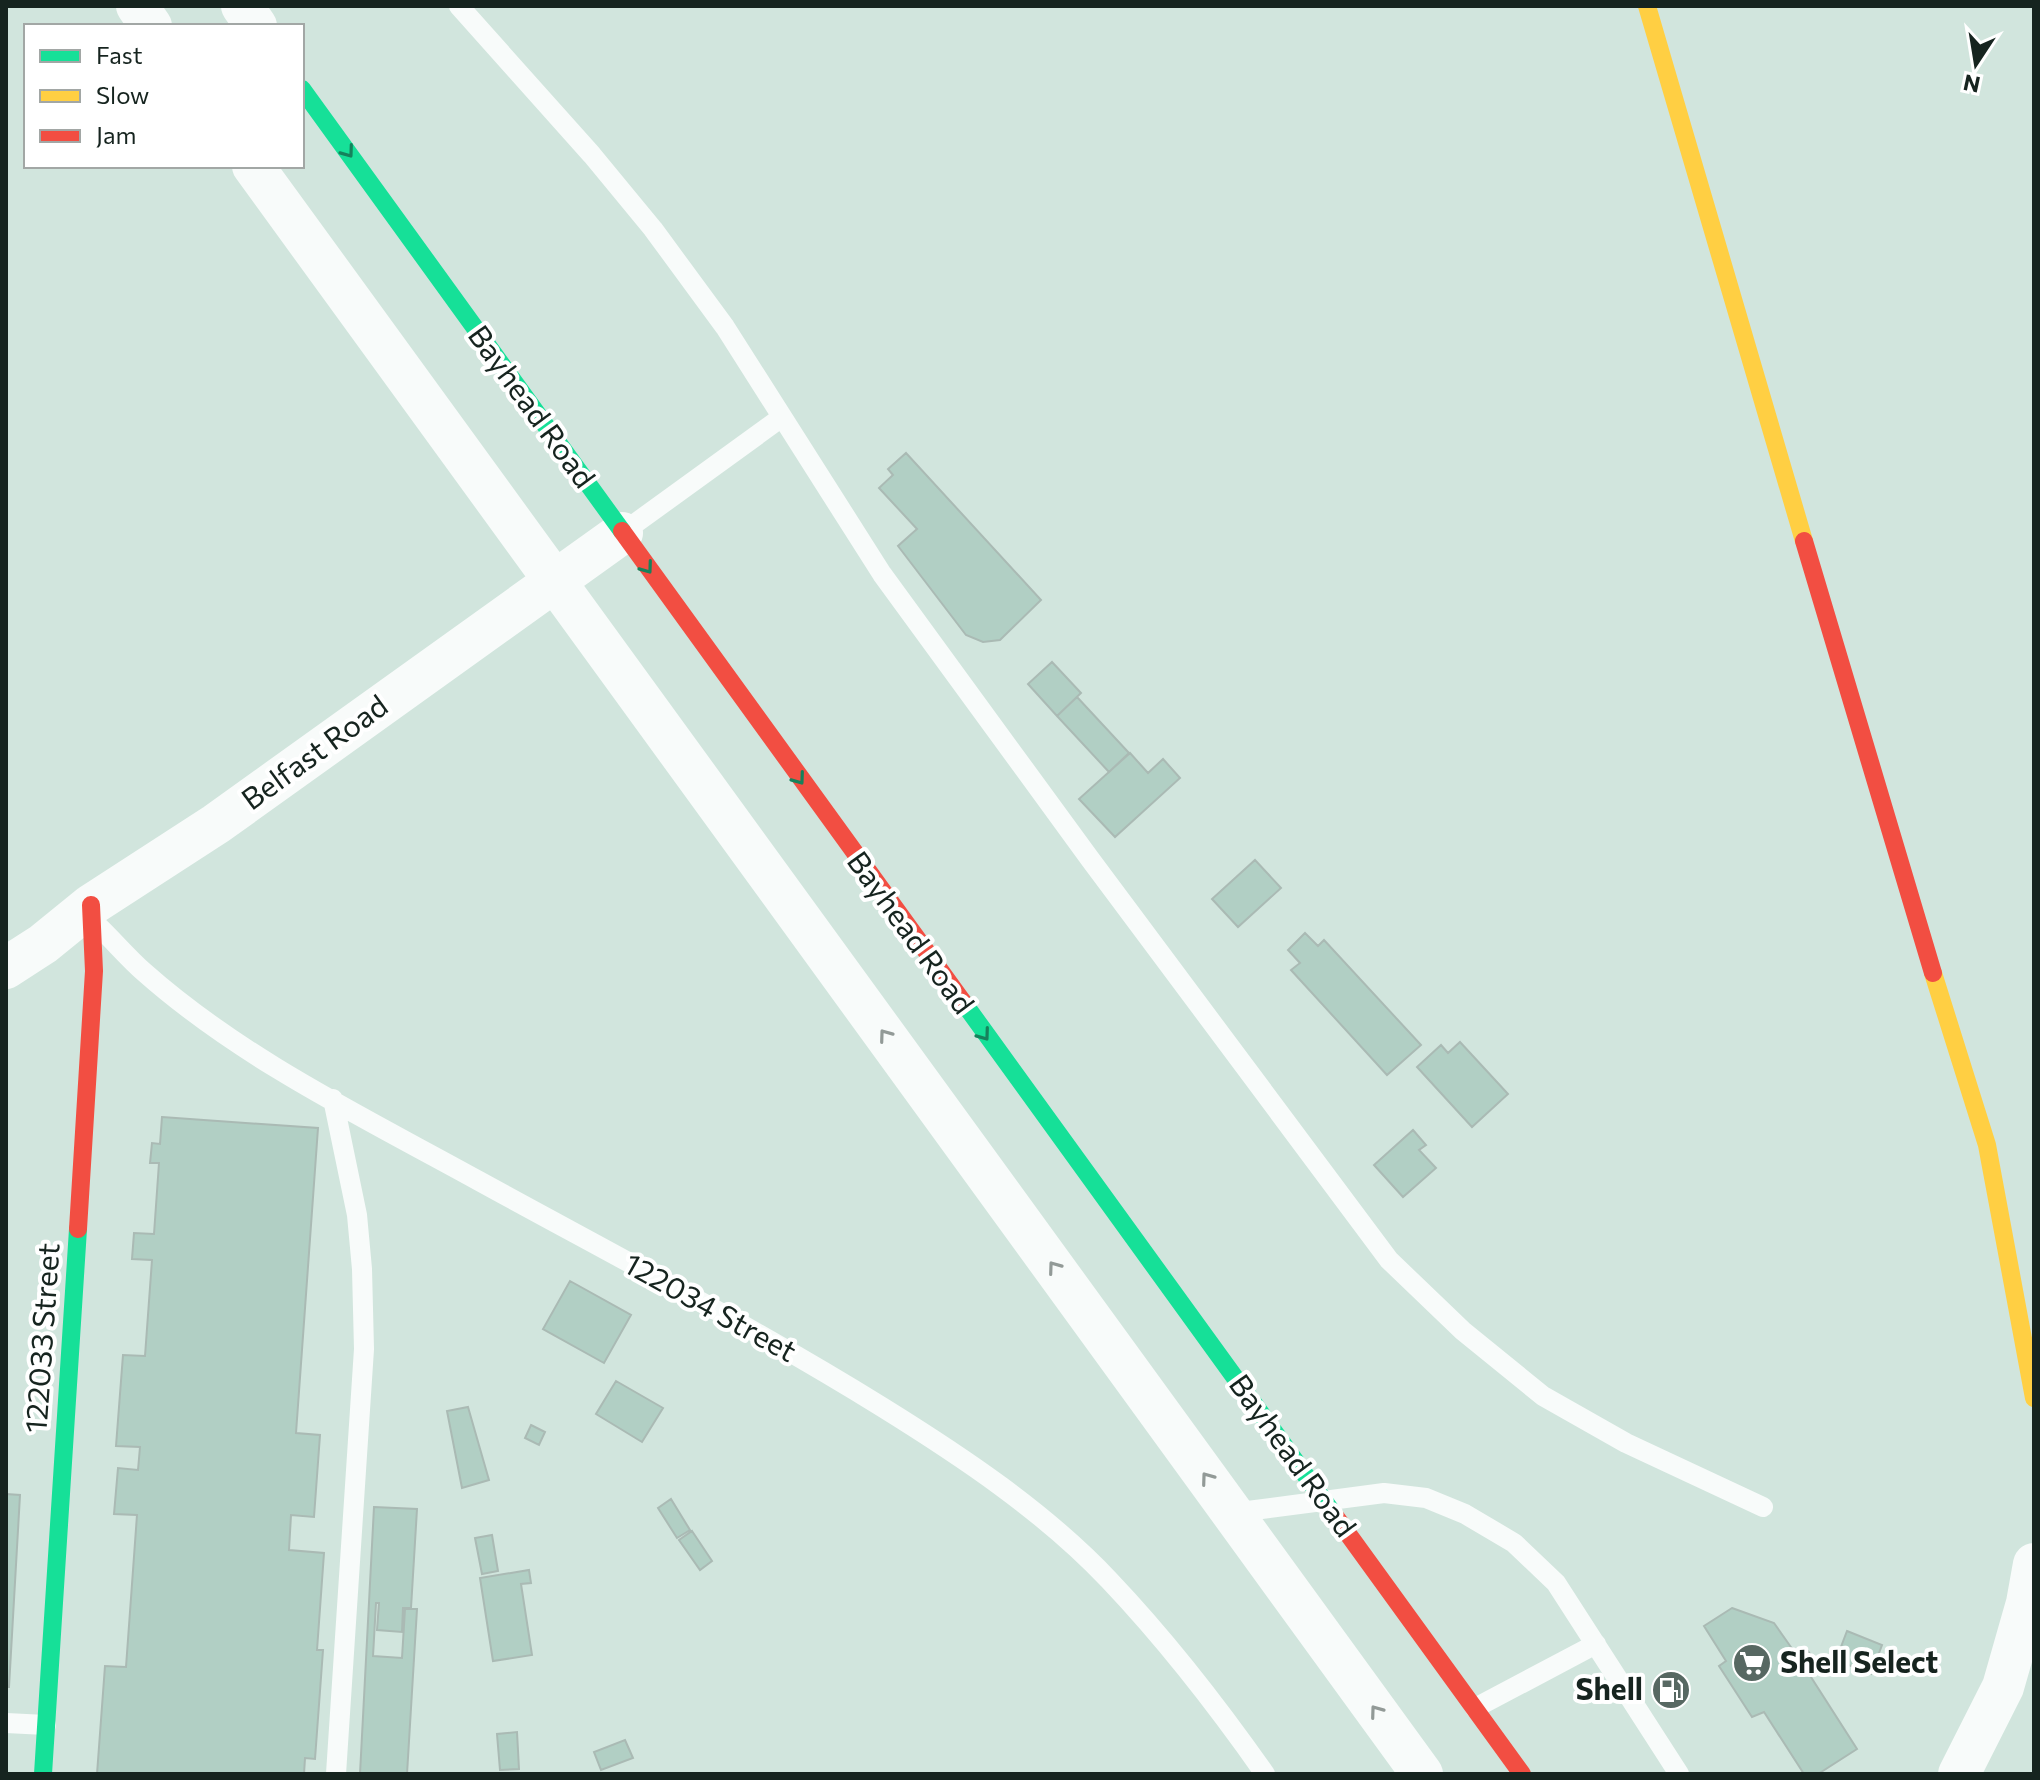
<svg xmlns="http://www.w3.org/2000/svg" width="2040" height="1780" viewBox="0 0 2040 1780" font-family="Commissioner,sans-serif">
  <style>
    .building { fill: #b1cfc4; stroke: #aabab4; stroke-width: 2 }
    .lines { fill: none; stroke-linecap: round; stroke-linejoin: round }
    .lane { stroke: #f8fbfa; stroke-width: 20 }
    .street { stroke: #f8fbfa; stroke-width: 42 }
    .fast { stroke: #16e098; stroke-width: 18 }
    .slow { stroke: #ffcf43; stroke-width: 18 }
    .jam { stroke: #f24e42; stroke-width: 18 }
    .oneway { stroke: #16825c }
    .oneway2 { stroke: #929a97 }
    .labels { text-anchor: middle; stroke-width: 8; stroke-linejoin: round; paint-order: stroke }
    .street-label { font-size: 30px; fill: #16241f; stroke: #fff }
    .poi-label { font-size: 30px; font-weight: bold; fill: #16241f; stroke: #fff; text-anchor: start }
  </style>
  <rect width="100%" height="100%" fill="#d1e5dd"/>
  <path class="building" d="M906,453L1041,600L1000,640L983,642L966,635L898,546L917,529L879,488L893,475L888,469Z
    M1052,662L1081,693L1057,716L1028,684Z
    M1077,697L1129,753L1109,772L1057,716Z
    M1130,753L1148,773L1163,759L1180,778L1115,837L1079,799Z
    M1255,860L1281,888L1238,927L1212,899Z
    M1305,933L1318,946L1324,940L1421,1045L1387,1075L1291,970L1300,963L1288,950Z
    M1460,1042L1508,1094L1472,1127L1417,1067L1441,1045L1448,1053Z
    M162,1117L318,1128L296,1433L320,1435L314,1517L291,1515L289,1550L324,1553L317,1650H323L315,1759L305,1758L304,1774H97L105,1666L126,1667L137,1515L114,1514L118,1468L138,1470L140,1447L116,1446L123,1355L145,1356L152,1260L132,1259L134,1233L154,1234L159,1163H150L152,1143L160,1144Z
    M1413,1130L1426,1145L1419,1150L1436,1168L1403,1197L1374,1165Z
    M570,1281L631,1315L604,1363L543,1329Z
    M616,1381L663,1408L642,1442L596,1414Z
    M468,1407L489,1480L462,1488L447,1411Z
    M531,1425L545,1432L539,1445L525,1438Z
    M6,1494L20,1495L9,1687H6Z
    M671,1499L690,1530L677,1538L658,1508Z
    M374,1507L417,1509L411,1608H403L402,1632L377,1630L379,1603H376L373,1656L402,1658L405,1609H417L407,1774H360Z
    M692,1531L712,1561L700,1570L679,1540Z
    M492,1535L498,1571L482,1574L475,1538Z
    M529,1570L531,1583L521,1584L532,1655L493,1661L480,1578Z
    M1732,1608L1774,1623L1793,1650L1806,1648L1812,1657L1802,1663L1857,1749L1818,1774H1804L1764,1712L1752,1717L1719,1666L1726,1661L1704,1626Z
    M1847,1631L1882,1645L1871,1674L1836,1660Z
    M517,1732L519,1769L500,1770L497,1734Z
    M625,1740L633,1758L601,1770L594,1752Z"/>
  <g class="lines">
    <path class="lane" d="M459,6L592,155L653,229L725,327L882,574L1090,859L1389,1260L1463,1331L1543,1396L1626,1443L1763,1507
      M622,533L782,417
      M97,925C113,940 127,957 144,972C242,1059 365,1118 479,1181C614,1255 751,1326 882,1407C961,1456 1045,1512 1109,1580C1166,1640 1218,1707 1265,1774
      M333,1099L357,1215L362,1269L364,1349L336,1774
      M1232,1513L1384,1493L1426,1498L1465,1514L1514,1543L1556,1583L1679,1774
      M1475,1708L1596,1644
      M6,1723L46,1725"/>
    <path class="street" d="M137,6L151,26
      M242,6L256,26
      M253,166L1422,1774
      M6,968L43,944L91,905L216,824L622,533
      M1959,1774L2003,1687L2027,1603L2034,1564"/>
    <path class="fast" d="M302,89L622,531
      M963,1002L1335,1516
      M43,1774L78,1229"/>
    <path class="slow" d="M1647,6L1804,541
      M1933,973L1987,1145L2034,1398"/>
    <path class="jam" d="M622,531L963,1002
      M1804,541L1933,973
      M78,1229L94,971L91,905
      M1335,1516L1522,1774"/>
  </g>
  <defs><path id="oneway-chevron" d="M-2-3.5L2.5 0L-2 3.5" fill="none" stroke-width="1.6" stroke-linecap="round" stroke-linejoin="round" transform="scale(2)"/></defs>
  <g class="oneway">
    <use href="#oneway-chevron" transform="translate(348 152) rotate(54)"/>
    <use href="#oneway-chevron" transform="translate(647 568) rotate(54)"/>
    <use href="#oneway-chevron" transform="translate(799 779) rotate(54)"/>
    <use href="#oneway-chevron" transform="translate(984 1035) rotate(54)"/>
  </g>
  <g class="oneway2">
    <use href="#oneway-chevron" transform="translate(885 1035) rotate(-126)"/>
    <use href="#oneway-chevron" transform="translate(1054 1267) rotate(-126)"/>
    <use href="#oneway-chevron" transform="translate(1207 1478) rotate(-126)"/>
    <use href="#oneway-chevron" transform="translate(1376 1711) rotate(-126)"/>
  </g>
  <defs>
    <symbol id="supermarket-disc" viewBox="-11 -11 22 22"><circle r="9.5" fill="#576862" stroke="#fff"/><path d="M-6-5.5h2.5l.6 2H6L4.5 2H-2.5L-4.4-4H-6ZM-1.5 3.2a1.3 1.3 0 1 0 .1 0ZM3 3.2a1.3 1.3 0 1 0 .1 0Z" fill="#fff"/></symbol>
    <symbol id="fuel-disc" viewBox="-11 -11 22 22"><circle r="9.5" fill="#576862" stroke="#fff"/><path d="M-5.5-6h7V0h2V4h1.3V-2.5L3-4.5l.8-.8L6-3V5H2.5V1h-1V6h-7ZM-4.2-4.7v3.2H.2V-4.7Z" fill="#fff"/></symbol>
  </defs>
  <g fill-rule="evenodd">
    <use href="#supermarket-disc" x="1730" y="1641" width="44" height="44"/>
    <use href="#fuel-disc" x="1649" y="1668" width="44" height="44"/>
  </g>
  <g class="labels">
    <g class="street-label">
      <text transform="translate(531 407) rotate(54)" y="10">Bayhead Road</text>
      <text transform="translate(315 753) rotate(-36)" y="10">Belfast Road</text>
      <text transform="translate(910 933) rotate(54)" y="10">Bayhead Road</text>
      <text transform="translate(710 1308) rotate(29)" y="10">122034 Street</text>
      <text transform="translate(43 1338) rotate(-86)" y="10">122033 Street</text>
      <text transform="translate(1292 1456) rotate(54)" y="10">Bayhead Road</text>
    </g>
    <g class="poi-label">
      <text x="1780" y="1673">Shell Select</text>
      <text x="1643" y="1700" text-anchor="end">Shell</text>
    </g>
  </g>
  <rect width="2040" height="1780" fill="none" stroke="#16241f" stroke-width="16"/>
  <rect x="24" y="24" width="280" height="144" fill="#ffffff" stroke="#a2a7a5" stroke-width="2"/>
  <rect x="40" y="50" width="40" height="12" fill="#16e098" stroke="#a2a7a5" stroke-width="2"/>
  <text x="96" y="64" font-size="24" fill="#16241f">Fast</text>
  <rect x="40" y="90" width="40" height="12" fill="#ffcf43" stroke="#a2a7a5" stroke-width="2"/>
  <text x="96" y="104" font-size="24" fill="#16241f">Slow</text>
  <rect x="40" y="130" width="40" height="12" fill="#f24e42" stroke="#a2a7a5" stroke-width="2"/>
  <text x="96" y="144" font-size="24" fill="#16241f">Jam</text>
  <g transform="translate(1976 64) rotate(192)" stroke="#ffffff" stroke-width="6" paint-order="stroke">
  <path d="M0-6L14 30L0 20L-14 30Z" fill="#16241f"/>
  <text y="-12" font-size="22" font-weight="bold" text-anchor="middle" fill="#16241f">N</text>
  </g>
</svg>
